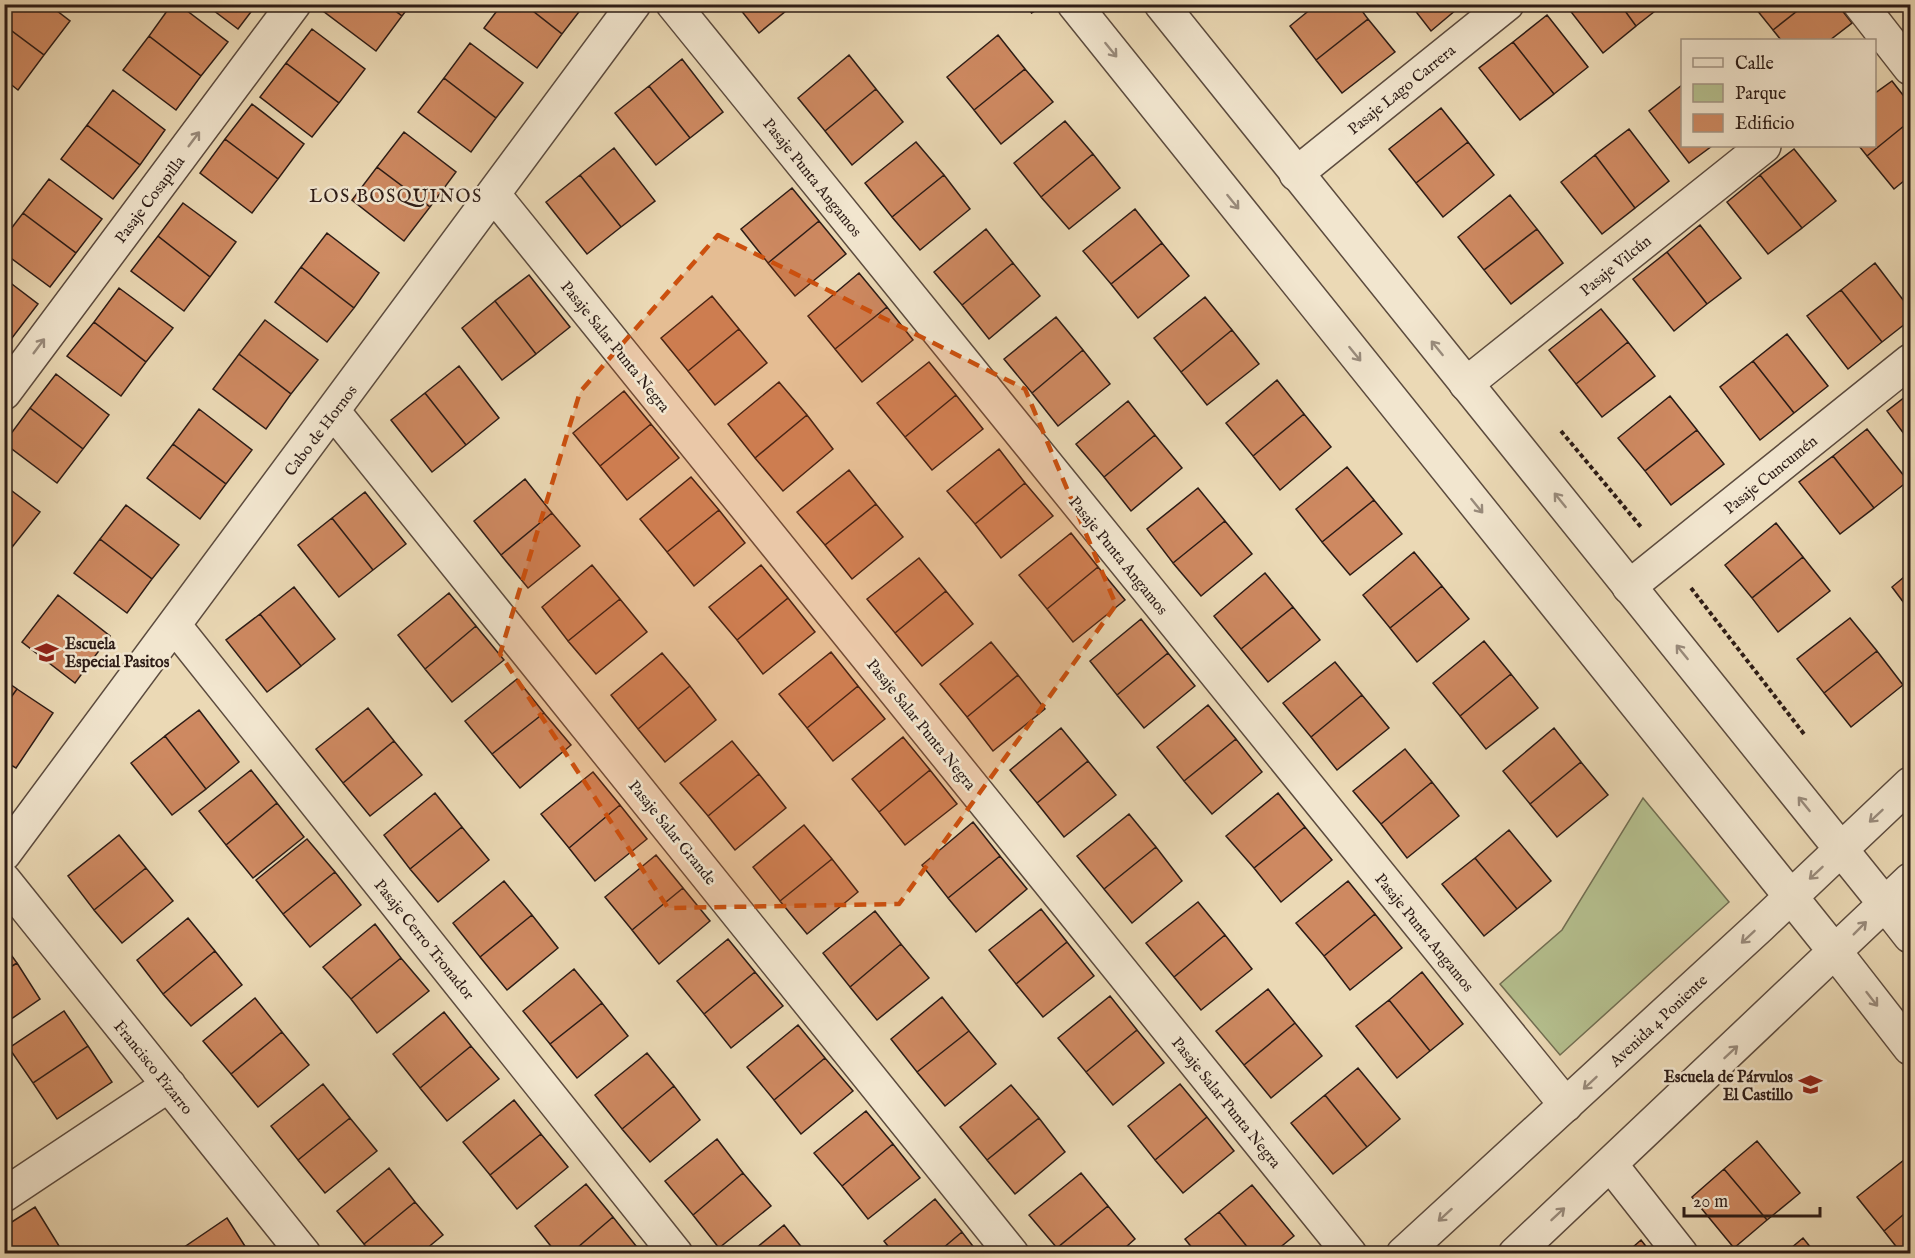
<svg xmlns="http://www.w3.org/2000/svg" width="1915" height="1258" viewBox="0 0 1915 1258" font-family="'IM FELL English',serif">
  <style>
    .green { fill: #b5c08f; stroke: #716e52; stroke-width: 1.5 }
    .building { fill: #ce8961; stroke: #2d1c16; stroke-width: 1.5 }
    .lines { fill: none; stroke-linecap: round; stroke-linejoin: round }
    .minor-casing { stroke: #5c4b3e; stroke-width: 36 }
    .tertiary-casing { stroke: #5c4b3e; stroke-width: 36 }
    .path { stroke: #2d1c16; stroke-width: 4; stroke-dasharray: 4.5 3; stroke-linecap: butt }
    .minor { stroke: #f2e6cf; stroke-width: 33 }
    .tertiary { stroke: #f2e6cf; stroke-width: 33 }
    .oneway { stroke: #998b7c }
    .marked { fill: #cc500e; fill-opacity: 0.2; stroke: #cc500e; stroke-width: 4.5; stroke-dasharray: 12 8; stroke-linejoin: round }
    .labels { text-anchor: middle; stroke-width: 5; stroke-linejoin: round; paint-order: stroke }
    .street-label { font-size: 16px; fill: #2d1c16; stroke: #f2e6cf }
    .poi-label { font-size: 16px; font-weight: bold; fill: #2d1c16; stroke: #f2e6cf; text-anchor: start }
    .neighbourhood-label { font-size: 18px; letter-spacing: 1.5px; fill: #2d1c16; stroke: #f2e6cf }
  </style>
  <rect width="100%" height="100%" fill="#ebd9b5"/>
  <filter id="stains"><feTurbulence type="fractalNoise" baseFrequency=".00333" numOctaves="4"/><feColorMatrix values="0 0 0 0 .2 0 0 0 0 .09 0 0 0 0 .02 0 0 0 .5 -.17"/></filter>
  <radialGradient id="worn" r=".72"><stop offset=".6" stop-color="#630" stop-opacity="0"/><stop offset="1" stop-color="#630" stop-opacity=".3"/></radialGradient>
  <path class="green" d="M1643,798L1729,902L1560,1055L1500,984L1562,930Z"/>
  <path class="building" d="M4,4H48L70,21L44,55L4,25Z
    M172,4H178L228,42L201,76L149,36Z
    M205,4H257L238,29Z
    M328,4H386L402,16L376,51L323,11Z
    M386,4H411L402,16Z
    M502,4H524L562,34L537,68L484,28Z
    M524,4H585L562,34Z
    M736,4H791L792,6L759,33Z
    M1317,4H1357L1368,19L1316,60L1290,26Z
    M1410,4H1463L1431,31Z
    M1565,4H1620L1636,26L1603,53Z
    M1620,4H1664L1636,26Z
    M1752,4H1806L1773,30Z
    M1806,4H1837L1852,23L1830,40H1781L1773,30Z
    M1547,15L1588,67L1554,94L1513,42Z
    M1368,19L1395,52L1342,93L1316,60Z
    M4,25L44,55L18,90L4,79Z
    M312,29L365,69L339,103L286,63Z
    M998,35L1025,69L974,110L947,77Z
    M149,36L201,76L176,110L123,70Z
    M1513,42L1554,94L1520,120L1479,68Z
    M470,43L523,83L496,118L444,78Z
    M849,55L876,89L825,131L798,98Z
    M682,59L723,112L690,138L649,86Z
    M286,63L339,103L312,137L260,97Z
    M1025,69L1053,102L1001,144L974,110Z
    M444,78L496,118L471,152L418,112Z
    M1892,81L1910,104V121L1867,156L1859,146H1874V94Z
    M1682,85V146H1712L1689,163L1649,111Z
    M649,86L690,138L656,165L615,113Z
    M876,89L903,122L852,165L825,131Z
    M113,90L165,130L140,165L87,125Z
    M252,104L304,144L278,179L225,139Z
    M1441,108L1468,142L1416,183L1389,149Z
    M1065,121L1093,154L1041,197L1014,163Z
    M1910,121V176L1894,189L1867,156Z
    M87,125L140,165L113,199L61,159Z
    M1629,129L1669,181L1635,208L1595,155Z
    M404,132L456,172L430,207L377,167Z
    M225,139L278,179L252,213L200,173Z
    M916,142L944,175L892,217L865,183Z
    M1468,142L1494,175L1443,217L1416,183Z
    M614,148L655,201L621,227L580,175Z
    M1794,149L1836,201L1802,228L1760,175Z
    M1093,154L1120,188L1069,229L1041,197Z
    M1595,155L1635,208L1602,234L1561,182Z
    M377,167L430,207L404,241L352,200Z
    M580,175L621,227L587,254L546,202Z
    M944,175L970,209L920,250L892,217Z
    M1760,175L1802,228L1768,254L1727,202Z
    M49,179L102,219L76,253L23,213Z
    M792,188L819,221L768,263L741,229Z
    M1510,195L1537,229L1484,270L1458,237Z
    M183,203L236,242L210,277L158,236Z
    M1135,209L1162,243L1111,284L1083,251Z
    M23,213L76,253L50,287L4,253V238Z
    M819,221L846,254L795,296L768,263Z
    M1700,225L1741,278L1707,304L1667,252Z
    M986,229L1013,263L962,305L934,272Z
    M1537,229L1563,263L1511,304L1484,270Z
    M327,233L379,273L354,308L301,267Z
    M158,236L210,277L184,311L131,271Z
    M1162,243L1189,276L1138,318L1111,284Z
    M1667,252L1707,304L1674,331L1633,279Z
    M1013,263L1040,296L989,339L962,305Z
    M1875,263L1910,309V320L1882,342L1841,290Z
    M301,267L354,308L327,342L275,302Z
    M859,273L887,307L835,349L808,316Z
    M529,275L570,327L536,354L495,301Z
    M4,278L38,304L12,338L4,332Z
    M119,288L173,328L146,362L94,322Z
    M1841,290L1882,342L1848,369L1807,316Z
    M712,296L739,329L688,371L661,338Z
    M1205,297L1232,330L1181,372L1154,338Z
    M495,301L536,354L502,380L462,328Z
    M887,307L913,340L862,382L835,349Z
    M1601,309L1628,342L1576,384L1549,350Z
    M1056,317L1083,350L1032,393L1004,359Z
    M265,320L318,360L291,394L239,354Z
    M94,322L146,362L121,396L67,356Z
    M739,329L767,363L715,405L688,371Z
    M1232,330L1259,364L1207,405L1181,372Z
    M1787,334L1828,386L1794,413L1753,361Z
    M1628,342L1655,376L1602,417L1576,384Z
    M1083,350L1110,384L1058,426L1032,393Z
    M239,354L291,394L266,429L213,389Z
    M1753,361L1794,413L1760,440L1720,387Z
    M929,362L956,395L905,437L877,403Z
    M459,366L499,418L466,445L425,393Z
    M56,374L109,415L83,449L30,408Z
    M1277,380L1304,414L1253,456L1226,423Z
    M779,382L807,415L755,458L728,424Z
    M624,391L651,424L600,466L573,433Z
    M425,393L466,445L432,472L391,420Z
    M1910,393V442L1887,411Z
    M956,395L983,429L932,470L905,437Z
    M1670,396L1697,430L1645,471L1618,438Z
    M1128,401L1155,435L1104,477L1076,444Z
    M30,408L83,449L57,483L4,443Z
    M199,409L252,450L226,484L173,444Z
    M1304,414L1331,447L1280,490L1253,456Z
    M807,415L833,449L783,491L755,458Z
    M651,424L679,458L627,500L600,466Z
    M1867,429L1908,481L1874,508L1833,456Z
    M1697,430L1724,464L1671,505L1645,471Z
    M1155,435L1182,468L1131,511L1104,477Z
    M173,444L226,484L200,519L147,478Z
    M999,449L1025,483L975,524L947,491Z
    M1833,456L1874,508L1840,534L1799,482Z
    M1347,467L1374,500L1322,542L1296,509Z
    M849,470L876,504L825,545L797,512Z
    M691,477L719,510L667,552L640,519Z
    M525,479L552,513L501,555L474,521Z
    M1025,483L1053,516L1001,558L975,524Z
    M4,485L40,512L13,546L4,539Z
    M1198,488L1225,521L1173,563L1147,529Z
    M365,492L406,544L373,570L332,518Z
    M1374,500L1402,534L1350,575L1322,542Z
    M876,504L903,537L852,579L825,545Z
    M126,505L179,545L152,579L100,539Z
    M719,510L745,543L694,586L667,552Z
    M552,513L580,546L528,588L501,555Z
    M332,518L373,570L339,597L298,545Z
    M1225,521L1252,554L1201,596L1173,563Z
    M1776,523L1803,557L1752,598L1725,565Z
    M1071,533L1098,567L1047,609L1019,575Z
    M4,539L13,546L4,558Z
    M100,539L152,579L127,613L74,573Z
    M1414,552L1442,586L1390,628L1363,595Z
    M1803,557L1830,591L1778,632L1752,598Z
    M919,558L946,591L895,633L867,599Z
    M592,565L620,599L568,641L542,607Z
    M761,565L788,598L737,640L709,607Z
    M1098,567L1125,600L1073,642L1047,609Z
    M1910,572V611L1892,587Z
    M1265,573L1293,607L1241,649L1214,616Z
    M1442,586L1469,619L1417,662L1390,628Z
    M294,587L335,639L301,666L260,614Z
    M946,591L973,624L922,666L895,633Z
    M449,593L476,626L425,669L398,635Z
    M58,595L110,636L75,683L22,642Z
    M788,598L815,632L763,674L737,640Z
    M620,599L647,632L596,674L568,641Z
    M1293,607L1320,640L1268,682L1241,649Z
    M260,614L301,666L267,692L226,640Z
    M1850,618L1877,651L1824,693L1797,659Z
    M1141,619L1168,653L1117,695L1090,661Z
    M476,626L504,660L452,702L425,669Z
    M1484,641L1511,674L1460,716L1433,683Z
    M991,642L1018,675L967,717L940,684Z
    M1877,651L1903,685L1851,727L1824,693Z
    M831,652L858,686L807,728L779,694Z
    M662,653L690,686L638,729L611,695Z
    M1168,653L1195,686L1144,728L1117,695Z
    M1335,662L1362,695L1311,737L1283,703Z
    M1511,674L1538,708L1486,749L1460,716Z
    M1018,675L1045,709L993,751L967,717Z
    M517,679L544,713L492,754L465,721Z
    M4,680L17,689L4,707Z
    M690,686L716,720L665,762L638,729Z
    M858,686L885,719L833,761L807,728Z
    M17,689L53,713L16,768L4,761V707Z
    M1362,695L1389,728L1337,770L1311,737Z
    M1208,705L1236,739L1184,781L1157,747Z
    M368,708L394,741L343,783L316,749Z
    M199,710L239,762L206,789L165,736Z
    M544,713L571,745L520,788L492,754Z
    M1061,728L1088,761L1037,803L1010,770Z
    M1554,728L1581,762L1530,804L1503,771Z
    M165,736L206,789L172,815L131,763Z
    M903,737L930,770L879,812L852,779Z
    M1236,739L1262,772L1212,814L1184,781Z
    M394,741L422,775L370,816L343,783Z
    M732,741L759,774L708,816L680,783Z
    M1405,749L1432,782L1381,824L1353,791Z
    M1088,761L1116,795L1064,837L1037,803Z
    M1581,762L1608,795L1557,837L1530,804Z
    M251,770L277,803L226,845L199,811Z
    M930,770L957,804L905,845L879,812Z
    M593,772L620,805L569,848L541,814Z
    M759,774L786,808L735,850L708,816Z
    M1432,782L1459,816L1407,858L1381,824Z
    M435,793L462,827L410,869L384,835Z
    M1278,793L1305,827L1254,868L1226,836Z
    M277,803L304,837L253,878L226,845Z
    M620,805L647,839L595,881L569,848Z
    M1129,814L1156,847L1104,889L1077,856Z
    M973,822L1000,856L948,898L922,865Z
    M804,825L832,859L780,901L753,867Z
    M462,827L489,860L438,902L410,869Z
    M1305,827L1332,860L1281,902L1254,868Z
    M1509,830L1551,881L1517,909L1475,858Z
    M119,835L146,868L94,910L68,876Z
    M307,839L335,872L283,914L256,880Z
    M1156,847L1182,881L1132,923L1104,889Z
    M656,855L683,888L632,930L605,897Z
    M1000,856L1027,889L976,932L948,898Z
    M1475,858L1517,909L1484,936L1442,884Z
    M832,859L858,892L807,934L780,901Z
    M146,868L173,901L122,943L94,910Z
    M335,872L361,905L310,947L283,914Z
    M504,881L532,915L480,957L453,923Z
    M1348,881L1375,914L1324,956L1296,923Z
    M683,888L710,921L659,964L632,930Z
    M1198,902L1225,935L1174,977L1146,943Z
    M1041,909L1067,942L1016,984L989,950Z
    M875,911L901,944L850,987L823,953Z
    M1375,914L1402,948L1350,990L1324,956Z
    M532,915L558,948L507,990L480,957Z
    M188,918L215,951L163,994L137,960Z
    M375,924L401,958L351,999L323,967Z
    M1225,935L1252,969L1201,1010L1174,977Z
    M728,939L755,972L704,1014L677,981Z
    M1067,942L1094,976L1043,1017L1016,984Z
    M901,944L929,978L877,1020L850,987Z
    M4,945L17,963L4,971Z
    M215,951L242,985L191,1026L163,994Z
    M401,958L429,991L377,1033L351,999Z
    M17,963L40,999L4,1024V971Z
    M574,969L602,1003L550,1044L523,1011Z
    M755,972L783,1006L731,1048L704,1014Z
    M1422,972L1463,1024L1430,1051L1389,1000Z
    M1268,989L1295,1023L1244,1065L1216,1031Z
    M1110,996L1137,1030L1086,1072L1058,1038Z
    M942,997L969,1031L917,1072L891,1039Z
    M255,998L282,1032L231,1074L203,1041Z
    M1389,1000L1430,1051L1397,1078L1356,1026Z
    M602,1003L628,1036L577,1078L550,1044Z
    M64,1011L88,1046L33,1083L9,1048Z
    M444,1012L471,1046L420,1088L393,1054Z
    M1295,1023L1322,1056L1271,1098L1244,1065Z
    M798,1025L825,1058L774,1100L747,1067Z
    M1137,1030L1164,1063L1113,1105L1086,1072Z
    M969,1031L996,1064L945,1106L917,1072Z
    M282,1032L309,1065L258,1107L231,1074Z
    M88,1046L112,1082L57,1119L33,1083Z
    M471,1046L499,1079L447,1121L420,1088Z
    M647,1053L674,1086L622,1129L595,1095Z
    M825,1058L853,1091L801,1134L774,1100Z
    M1358,1068L1400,1119L1367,1147L1325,1095Z
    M323,1084L350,1118L298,1160L271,1126Z
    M1180,1084L1207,1117L1155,1160L1128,1126Z
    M1011,1085L1039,1118L987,1160L960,1127Z
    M674,1086L700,1120L650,1162L622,1129Z
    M1325,1095L1367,1147L1333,1174L1291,1123Z
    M514,1100L541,1134L490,1175L463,1142Z
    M866,1111L893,1144L842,1186L814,1153Z
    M1207,1117L1234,1151L1183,1193L1155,1160Z
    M350,1118L377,1151L325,1193L298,1160Z
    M1039,1118L1065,1152L1015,1194L987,1160Z
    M541,1134L568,1167L517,1209L490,1175Z
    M717,1139L743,1173L693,1215L665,1181Z
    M1757,1141L1800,1193L1767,1220L1724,1169Z
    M893,1144L920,1178L868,1219L842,1186Z
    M1909,1156L1910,1209L1884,1231L1857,1197Z
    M389,1168L415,1202L364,1244L337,1211Z
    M1724,1169L1767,1220L1734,1248L1692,1197Z
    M743,1173L771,1206L719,1248L693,1215Z
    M1081,1173L1108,1206L1057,1248L1029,1215Z
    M586,1184L613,1217L570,1254H557L535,1226Z
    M1252,1185L1294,1236L1272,1254H1253L1219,1212Z
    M935,1199L962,1232L936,1254H894L884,1241Z
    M415,1202L443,1235L420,1254H372L364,1244Z
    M1108,1206L1135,1239L1118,1254H1061L1057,1248Z
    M35,1207L64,1254H14L4,1239V1227Z
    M1910,1209V1254H1902L1884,1231Z
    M1219,1212L1253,1254H1197L1185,1239Z
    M613,1217L640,1251L637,1254H570Z
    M227,1218L250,1254H174Z
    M784,1225L807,1254H749Z
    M962,1232L979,1254H936Z
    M1803,1238L1816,1254H1784Z
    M4,1239L14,1254H4Z
    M1641,1240L1652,1254H1625Z"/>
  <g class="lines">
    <defs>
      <path id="minor" d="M673,4L1566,1105
        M1860,4L1910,68
        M1296,174L1507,4
        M494,195L1350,1254
        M1466,384L1764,146
        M4,393L294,4
        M333,411L1012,1254
        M1629,587L1910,361
        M174,625L676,1254
        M4,854L634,4
        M4,880L304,1254
        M1885,904L1910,936
        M1836,953L1910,1048
        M1611,1165L1681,1254
        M4,1195L169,1085"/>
      <path id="tertiary" d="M1074,4L1836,953
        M1161,4L1885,904
        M1403,1254L1760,926L1910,784
        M1515,1254L1910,880"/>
    </defs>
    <use href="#minor" class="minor-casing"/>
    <use href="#tertiary" class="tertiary-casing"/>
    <path class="path" d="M1027,4L1033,13
      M1561,431L1641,527
      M1691,588L1804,734"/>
    <use href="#minor" class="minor"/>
    <use href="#tertiary" class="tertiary"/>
  </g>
  <defs><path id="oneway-shaft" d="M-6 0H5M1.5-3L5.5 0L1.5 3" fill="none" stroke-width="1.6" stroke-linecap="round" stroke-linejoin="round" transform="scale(1.5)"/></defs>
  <g class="oneway">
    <use href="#oneway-shaft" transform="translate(1111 50) rotate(51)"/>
    <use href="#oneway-shaft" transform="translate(194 139) rotate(-53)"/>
    <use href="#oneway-shaft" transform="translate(1233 202) rotate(51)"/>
    <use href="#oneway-shaft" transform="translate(39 346) rotate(-53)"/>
    <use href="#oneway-shaft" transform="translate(1437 348) rotate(-129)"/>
    <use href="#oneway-shaft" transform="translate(1355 354) rotate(51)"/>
    <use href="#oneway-shaft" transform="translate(1560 500) rotate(-129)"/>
    <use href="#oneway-shaft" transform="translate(1477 506) rotate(51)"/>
    <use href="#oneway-shaft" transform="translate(1682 652) rotate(-129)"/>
    <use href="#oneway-shaft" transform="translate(1804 804) rotate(-129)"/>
    <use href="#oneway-shaft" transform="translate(1876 816) rotate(137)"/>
    <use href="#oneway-shaft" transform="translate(1816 873) rotate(137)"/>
    <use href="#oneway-shaft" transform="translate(1860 928) rotate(-45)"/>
    <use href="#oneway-shaft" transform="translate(1748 937) rotate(137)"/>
    <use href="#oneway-shaft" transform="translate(1872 999) rotate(52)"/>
    <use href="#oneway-shaft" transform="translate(1731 1052) rotate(-43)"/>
    <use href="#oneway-shaft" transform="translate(1590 1083) rotate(137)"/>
    <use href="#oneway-shaft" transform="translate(1558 1214) rotate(-43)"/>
    <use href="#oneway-shaft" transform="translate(1445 1215) rotate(138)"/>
  </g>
  <path class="marked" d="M718,235L1025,389L1116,605L899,904L668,908L500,654L580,392Z"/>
  <defs>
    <symbol id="school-bare" viewBox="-9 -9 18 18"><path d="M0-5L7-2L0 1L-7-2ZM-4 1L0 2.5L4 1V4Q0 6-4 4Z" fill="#8f2418" stroke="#f2e6cf" stroke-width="2.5" paint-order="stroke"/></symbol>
  </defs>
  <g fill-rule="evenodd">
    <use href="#school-bare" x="30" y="636" width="33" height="33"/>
    <use href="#school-bare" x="1794" y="1068" width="33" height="33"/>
  </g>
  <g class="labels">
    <g class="street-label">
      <text transform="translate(1401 89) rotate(-39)" y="6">Pasaje Lago Carrera</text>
      <text transform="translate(813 177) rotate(51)" y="6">Pasaje Punta Angamos</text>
      <text transform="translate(149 199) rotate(-53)" y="6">Pasaje Cosapilla</text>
      <text transform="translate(1615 265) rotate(-39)" y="6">Pasaje Vilcún</text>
      <text transform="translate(616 346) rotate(51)" y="6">Pasaje Salar Punta Negra</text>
      <text transform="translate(320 430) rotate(-53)" y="6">Cabo de Hornos</text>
      <text transform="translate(1770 474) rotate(-39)" y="6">Pasaje Cuncumén</text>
      <text transform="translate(1119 555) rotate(51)" y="6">Pasaje Punta Angamos</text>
      <text transform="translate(922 724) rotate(51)" y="6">Pasaje Salar Punta Negra</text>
      <text transform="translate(673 832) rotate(51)" y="6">Pasaje Salar Grande</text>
      <text transform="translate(1425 932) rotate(51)" y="6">Pasaje Punta Angamos</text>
      <text transform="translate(425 939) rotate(51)" y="6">Pasaje Cerro Tronador</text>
      <text transform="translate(1658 1020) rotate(-43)" y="6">Avenida 4 Poniente</text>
      <text transform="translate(154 1067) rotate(51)" y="6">Francisco Pizarro</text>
      <text transform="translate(1227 1102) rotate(51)" y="6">Pasaje Salar Punta Negra</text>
    </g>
    <g class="poi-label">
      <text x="65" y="649">Escuela<tspan x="65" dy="18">Especial Pasitos</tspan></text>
      <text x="1793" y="1082" text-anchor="end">Escuela de Párvulos<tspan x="1793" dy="18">El Castillo</tspan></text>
    </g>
    <g class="neighbourhood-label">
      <text x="396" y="202">LOS BOSQUINOS</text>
    </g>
  </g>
  <rect width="1915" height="1258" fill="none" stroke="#ebd9b5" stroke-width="24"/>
  <rect x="6" y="6" width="1903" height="1246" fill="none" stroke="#2d1c16" stroke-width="3"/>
  <rect x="12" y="12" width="1891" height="1234" fill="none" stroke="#2d1c16" stroke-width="1.5"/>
  <rect x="1681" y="39" width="195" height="108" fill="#f2e6cf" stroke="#a39585" stroke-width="1.5"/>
  <rect x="1693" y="58" width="30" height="9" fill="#f2e6cf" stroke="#a39585" stroke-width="1.5"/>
  <text x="1735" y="69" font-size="18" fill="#2d1c16">Calle</text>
  <rect x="1693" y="84" width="30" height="18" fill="#b5c08f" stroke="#a39585" stroke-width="1.5"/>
  <text x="1735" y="99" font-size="18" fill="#2d1c16">Parque</text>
  <rect x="1693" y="114" width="30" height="18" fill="#ce8961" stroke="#a39585" stroke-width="1.5"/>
  <text x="1735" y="129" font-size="18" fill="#2d1c16">Edificio</text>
  <path d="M1684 1207v9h136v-9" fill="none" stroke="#2d1c16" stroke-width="3"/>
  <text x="1693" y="1207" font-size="18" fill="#2d1c16" stroke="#f2e6cf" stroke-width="4.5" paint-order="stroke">20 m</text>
  <rect width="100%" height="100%" filter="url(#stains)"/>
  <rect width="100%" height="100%" fill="url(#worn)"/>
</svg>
